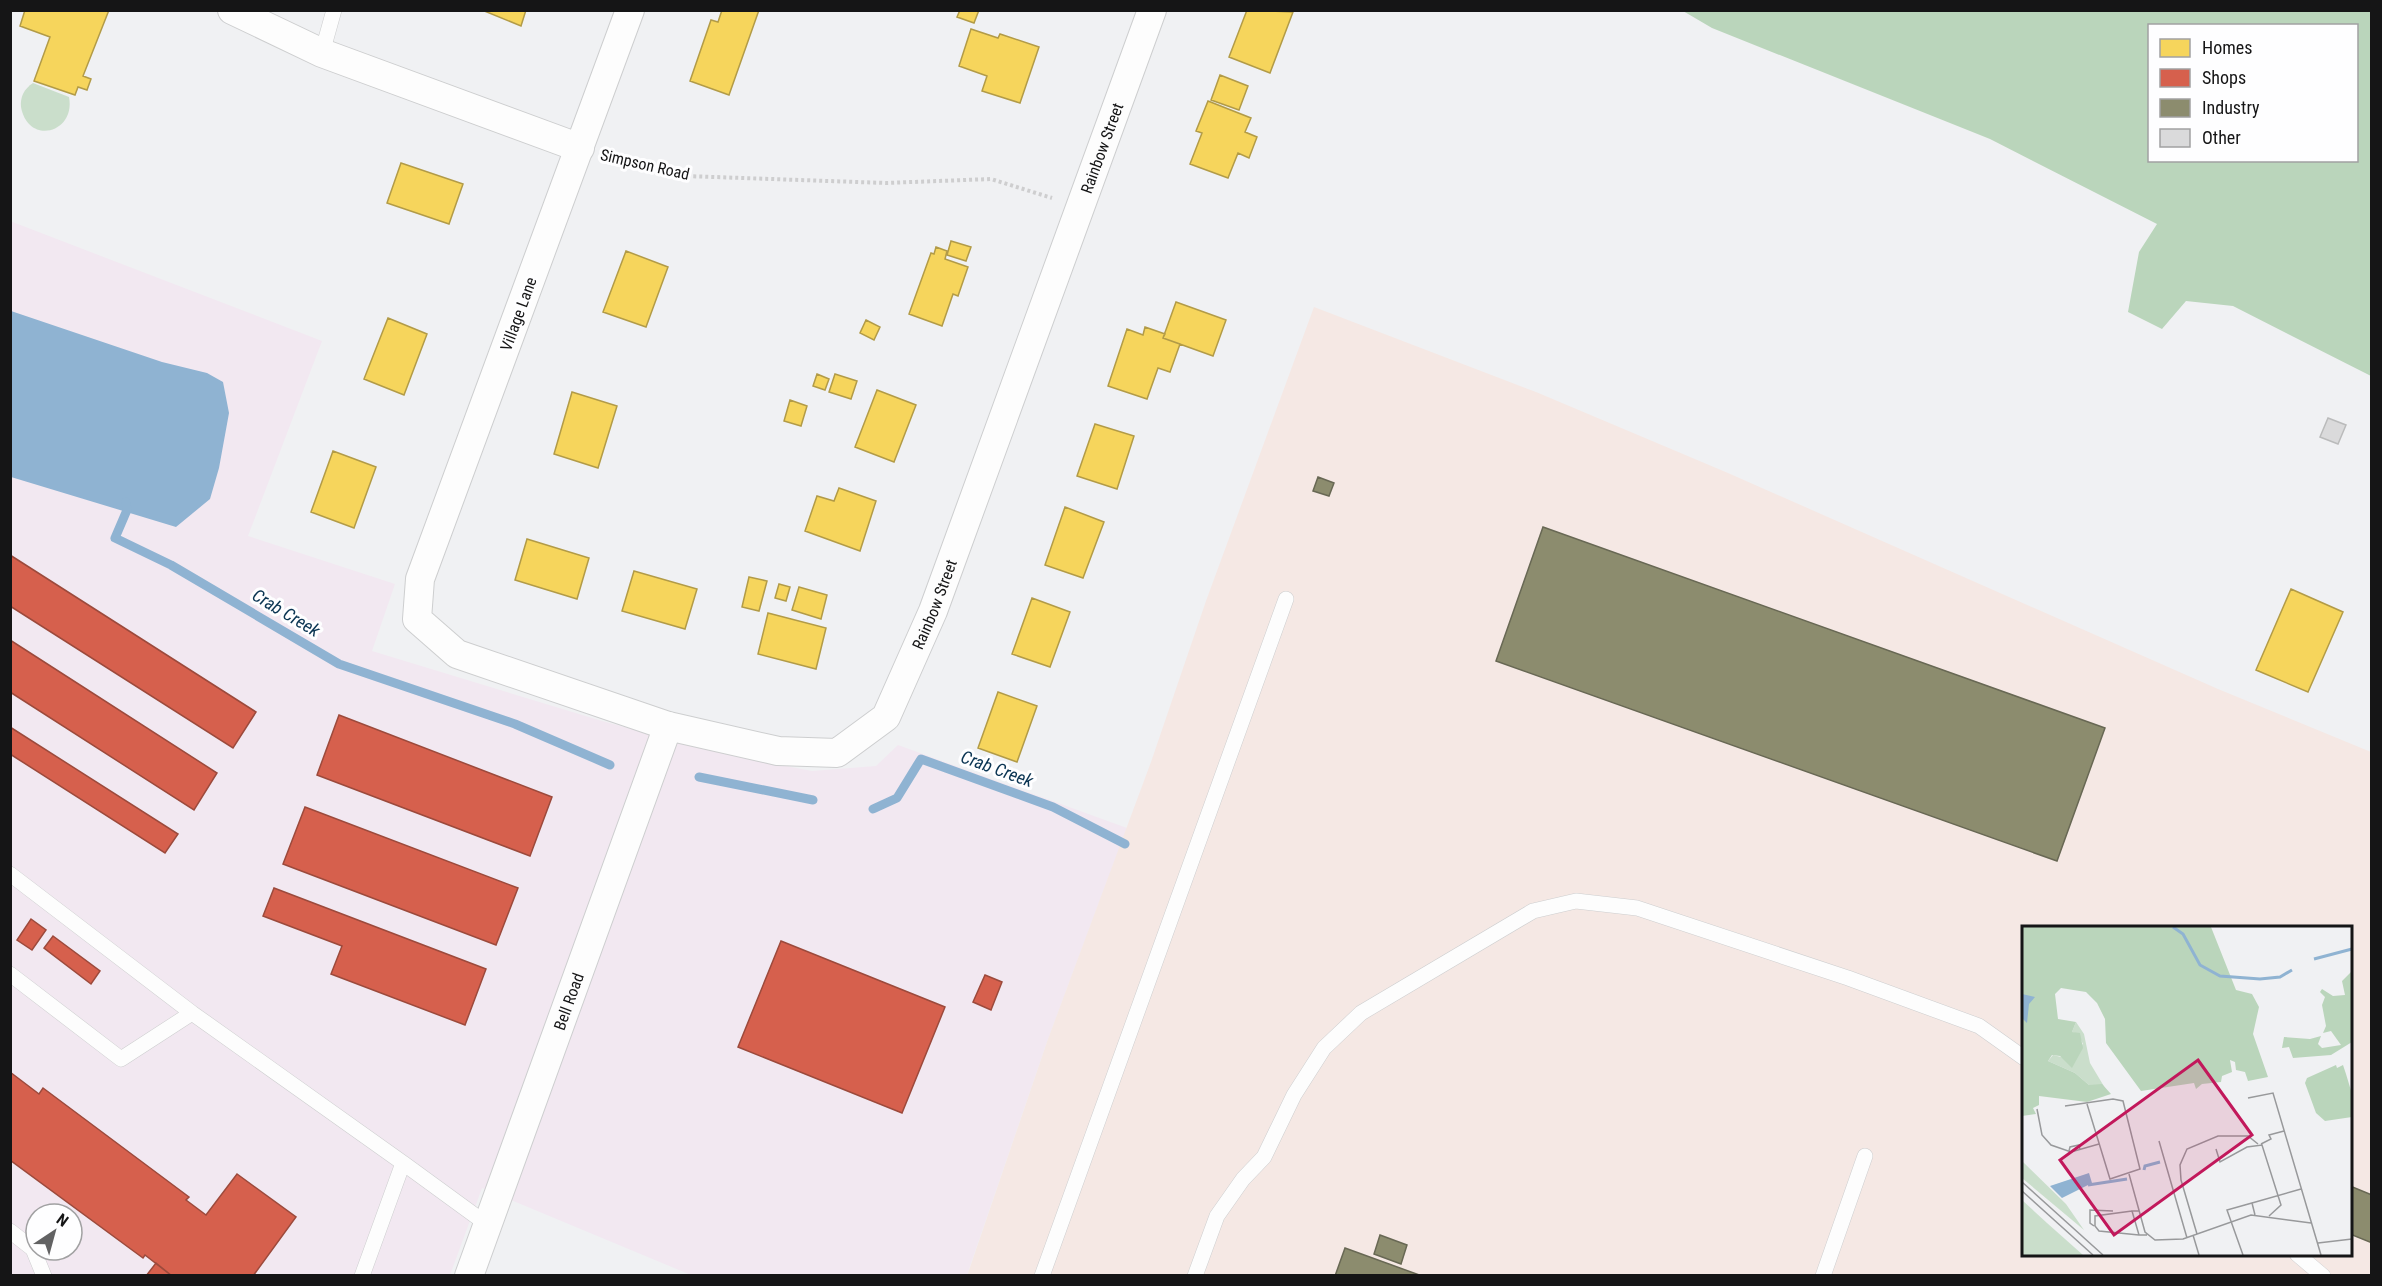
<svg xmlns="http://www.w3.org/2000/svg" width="2382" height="1286" viewBox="0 0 2382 1286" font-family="'Roboto Condensed',sans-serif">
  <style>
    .commercial { fill: #f2e8f1; fill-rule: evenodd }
    .industrial { fill: #f5e8e4; fill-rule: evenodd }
    .green { fill: #cadecb }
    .forest { fill: #bad5bb; fill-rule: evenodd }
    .water { fill: #8fb3d2 }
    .homes { fill: #f6d55c; stroke: #b29b47; stroke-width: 1.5 }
    .shops { fill: #d6604d; stroke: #9c4a3c; stroke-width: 1.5 }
    .industry { fill: #8c8c6e; stroke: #686854; stroke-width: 1.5 }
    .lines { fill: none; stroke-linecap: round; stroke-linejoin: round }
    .stream { stroke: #8fb3d2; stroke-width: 9 }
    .building { fill: #dadadb; stroke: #babbbb; stroke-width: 1.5 }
    .service-casing { stroke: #cdcecf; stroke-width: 16 }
    .minor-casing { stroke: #cdcecf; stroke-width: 30 }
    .path { stroke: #cececf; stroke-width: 4; stroke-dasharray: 3 3; stroke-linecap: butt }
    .service { stroke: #fdfdfd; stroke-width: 15 }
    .minor { stroke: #fdfdfd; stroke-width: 28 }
    .labels { text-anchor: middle; stroke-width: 6; stroke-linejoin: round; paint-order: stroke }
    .street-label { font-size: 16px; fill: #151516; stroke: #fefeff }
    .water-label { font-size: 18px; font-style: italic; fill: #0a3452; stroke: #fefeff }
    .inset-river { fill: none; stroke: #8fb3d2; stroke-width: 3 }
    .inset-road { fill: none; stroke: #98999b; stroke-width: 1.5 }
    .view { fill: #c2185b; fill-opacity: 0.15; stroke: #c2185b; stroke-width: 3 }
    .inset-edge { fill: none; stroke: #151516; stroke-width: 3 }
  </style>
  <rect width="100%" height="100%" fill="#f0f1f3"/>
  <path class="commercial" d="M10,221L322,341L248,536L395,584L372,651L602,721L734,756L812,771L876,766L898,745L1127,828L1048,1039L967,1275H691L482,1188L450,1275H11ZM36,1214H72V1250H36Z"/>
  <path class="industrial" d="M1314,307L1536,392L1728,473L2218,689L2371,752V1275L967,1276L1048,1039L1151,762L1206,601ZM2024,928H2350V1254H2024Z"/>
  <path class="green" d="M33,83L69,97C76,133 28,146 21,107C20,97 24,89 33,83Z"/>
  <path class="forest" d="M1683,11H2371V376L2233,306L2186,301L2162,329L2128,312L2139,252L2157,224L1990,139L1712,28ZM2150,26H2356V160H2150Z"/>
  <path class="water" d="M11,311L162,362L207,373L223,382L229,413L219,468L210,499L176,527L11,477Z"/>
  <path class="homes" d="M25,10H109L83,76L91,79L87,90L78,87L75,95L34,81L50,37L20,26Z
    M482,10H526L521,26Z
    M722,10H759L729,95L690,81L711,20L718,22Z
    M960,10H979L974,23L957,17Z
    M1247,10L1293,12L1270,73L1229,57Z
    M971,29L998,38L1000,34L1039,47L1020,103L982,91L987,76L959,66Z
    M1220,75L1248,86L1239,110L1211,100Z
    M1208,101L1251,118L1245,132L1257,137L1249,158L1238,153L1228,178L1190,164L1202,133L1196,131Z
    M401,163L463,184L449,224L387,203Z
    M951,241L971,247L966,261L947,255Z
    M936,247L947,251L945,259L968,267L958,296L953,294L942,326L909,314L931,253L934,254Z
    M626,251L668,267L646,327L603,312Z
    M1176,302L1226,320L1213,356L1163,338Z
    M388,318L427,334L404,395L364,379Z
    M866,320L880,327L874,340L860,333Z
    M1145,327L1165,334L1163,338L1180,344L1170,372L1158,368L1147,399L1108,386L1127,329L1143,335Z
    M817,374L829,379L825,390L813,386Z
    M835,374L857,381L851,399L829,392Z
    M877,390L916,405L894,462L855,447Z
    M572,392L617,406L598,468L554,454Z
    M790,400L807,406L801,426L784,421Z
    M1095,424L1134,436L1117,489L1077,476Z
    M333,451L376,467L354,528L311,512Z
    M839,488L876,501L860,551L805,531L817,496L834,501Z
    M1065,507L1104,522L1083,578L1045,565Z
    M527,539L589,558L577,599L515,580Z
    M634,571L697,589L685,629L622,611Z
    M749,577L767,581L759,611L742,607Z
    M779,584L790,587L786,601L775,598Z
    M799,587L827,595L821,619L792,610Z
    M2291,589L2343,612L2308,692L2256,670Z
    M1032,598L1070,612L1050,667L1012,654Z
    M768,613L826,628L816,669L758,654Z
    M998,692L1037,706L1017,762L978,748Z"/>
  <path class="shops" d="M10,555L256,712L233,748L10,606Z
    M10,640L217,773L194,810L10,692Z
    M339,715L552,797L530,856L317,775Z
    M10,727L178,834L165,853L10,754Z
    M305,807L518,888L496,945L283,864Z
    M274,888L486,969L465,1025L331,974L342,946L263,916Z
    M31,919L46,930L32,950L17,940Z
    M53,936L100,971L91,984L44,948Z
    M781,941L945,1007L902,1113L738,1047Z
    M985,975L1002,982L991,1010L973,1002Z
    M10,1072L39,1094L43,1088L189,1197L186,1200L206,1215L237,1174L296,1217L253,1276H172L145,1255L143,1258L10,1160Z
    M156,1263L172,1276H146Z"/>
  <path class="industry" d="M1318,477L1334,483L1329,496L1313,491Z
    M1543,527L2105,728L2057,861L1496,661Z
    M2350,1186L2372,1195V1243L2350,1234Z
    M1380,1235L1407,1245L1401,1264L1374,1254Z
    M1345,1248L1422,1276H1335Z"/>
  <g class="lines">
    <path class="stream" d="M126,502L127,510L115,538L171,565L339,664L515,724L610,765
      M699,777L813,800
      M873,809L897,798L921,759L1053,807L1125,844"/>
  </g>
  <path class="building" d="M2328,418L2346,425L2338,444L2320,437Z"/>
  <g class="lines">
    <defs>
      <path id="service" d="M322,53L334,10
        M10,874L192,1013
        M10,974L121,1059L192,1013L403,1163
        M10,1231L33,1249L44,1276
        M2297,1254L2323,1276
        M362,1276L403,1163L488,1225
        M1042,1276L1286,599
        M1195,1276L1217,1216L1243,1179L1264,1157L1294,1095L1324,1048L1361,1013L1533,911L1576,901L1637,908L1848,978L1979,1026L2024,1058
        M1823,1276L1865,1156"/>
      <g id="minor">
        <path d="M232,10L322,53L580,148"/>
        <path id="s1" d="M630,10L420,579L417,619L457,654L668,726L778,751L837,753L886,717L933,611L1152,10"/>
        <path id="s2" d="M469,1276L668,726"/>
      </g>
    </defs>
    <use href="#service" class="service-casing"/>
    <use href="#minor" class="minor-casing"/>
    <path class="path" d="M606,155L685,176L886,183L991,179L1052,198"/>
    <use href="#service" class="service"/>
    <use href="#minor" class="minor"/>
  </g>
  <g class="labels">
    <g class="street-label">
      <text dy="6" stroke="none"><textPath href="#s1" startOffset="1764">Rainbow Street</textPath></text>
      <text transform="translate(645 164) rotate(13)" y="6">Simpson Road</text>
      <text transform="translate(518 314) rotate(-70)" y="6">Village Lane</text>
      <text dy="6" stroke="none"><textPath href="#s1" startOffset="1278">Rainbow Street</textPath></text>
      <text dy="6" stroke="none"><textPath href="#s2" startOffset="292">Bell Road</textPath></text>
    </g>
    <g class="water-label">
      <text transform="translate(286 613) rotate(31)" y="6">Crab Creek</text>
      <text transform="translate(997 769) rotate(20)" y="6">Crab Creek</text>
    </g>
  </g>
  <g transform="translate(2022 926)">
    <rect width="330" height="330" fill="#f0f1f3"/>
    <path d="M54,96L62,108L68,137L83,162L67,159L53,147L26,135L31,129L43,132L61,118L56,108L50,106ZM0,235L44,278L62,304L0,252ZM0,274L25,297L61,329H0Z" fill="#cadecb"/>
    <path d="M0,1H189L214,64L230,68L237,81L231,108L246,151L226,155L223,146L214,144L213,136L208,134L210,146L200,150L199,156L180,158L174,163L172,157L119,165L84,117L83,93L75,77L64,66L39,62L33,68L36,93L54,96L50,106L58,107L61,122L50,142L38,130L30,129L26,135L53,147L67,159L80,158L89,168L65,176L17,170V179L11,182L14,188L0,190ZM330,45V116L309,129L271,132L267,121L260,122L262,111L288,113L299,110L296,118L300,122L319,119L309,105L301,107L304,100L300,79L303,71L298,66L300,63L311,70L323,69L320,55ZM314,139L315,142L321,139L324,148L330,168V191L303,195L294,187L283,157L285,152Z" fill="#bad5bb"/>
    <path d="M0,68L13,71L7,78L5,97L0,92ZM67,247L70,257L40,272L28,260Z" fill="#8fb3d2"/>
    <path class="inset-river" d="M151,1L161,8L178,39L198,50L238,53L258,51L270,44M292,33L330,23M122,244L123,240L138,236M66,259L105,253"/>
    <path class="inset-road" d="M226,172L251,167L299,329M43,180L91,173L101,175L118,243L88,253L65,178M15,183L20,209L29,219L49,226L77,218M137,215L165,312M239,218L249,213L247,209L262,205M194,223L198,236L225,221L240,219L259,279L247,290M47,225L48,221L57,219L58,224M107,248L123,306L133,314L161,313L229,289L289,297M0,256L81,329M0,265L71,329M230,277L279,263M110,285L73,290V300L77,305L117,309M117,285H110L117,309H125M72,300L68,297V284L91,285M175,308L159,254L158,239L165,223L196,210H226L236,218M171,309L177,329M296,317L330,313M221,329L205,284L230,277L233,289"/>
    <path class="view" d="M176,134L230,209L92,309L38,234Z"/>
    <rect width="330" height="330" class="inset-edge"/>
  </g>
  <rect width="2382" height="1286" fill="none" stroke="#151516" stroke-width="24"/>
  <rect x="2148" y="24" width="210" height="138" fill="#fefeff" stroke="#a1a1a2" stroke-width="1.5"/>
  <rect x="2160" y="39" width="30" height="18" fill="#f6d55c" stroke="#a1a1a2" stroke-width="1.5"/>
  <text x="2202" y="54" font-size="18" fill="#151516">Homes</text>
  <rect x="2160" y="69" width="30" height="18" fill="#d6604d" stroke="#a1a1a2" stroke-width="1.5"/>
  <text x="2202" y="84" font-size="18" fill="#151516">Shops</text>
  <rect x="2160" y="99" width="30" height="18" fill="#8c8c6e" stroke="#a1a1a2" stroke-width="1.5"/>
  <text x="2202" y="114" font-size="18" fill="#151516">Industry</text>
  <rect x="2160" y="129" width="30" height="18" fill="#dadadb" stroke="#a1a1a2" stroke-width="1.5"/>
  <text x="2202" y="144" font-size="18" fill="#151516">Other</text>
  <g transform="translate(54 1232) rotate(36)"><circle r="28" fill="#fefeff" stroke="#a1a1a2" stroke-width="1.5"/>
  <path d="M0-4.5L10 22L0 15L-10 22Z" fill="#626263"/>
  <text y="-9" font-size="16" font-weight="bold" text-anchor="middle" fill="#151516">N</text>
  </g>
</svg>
